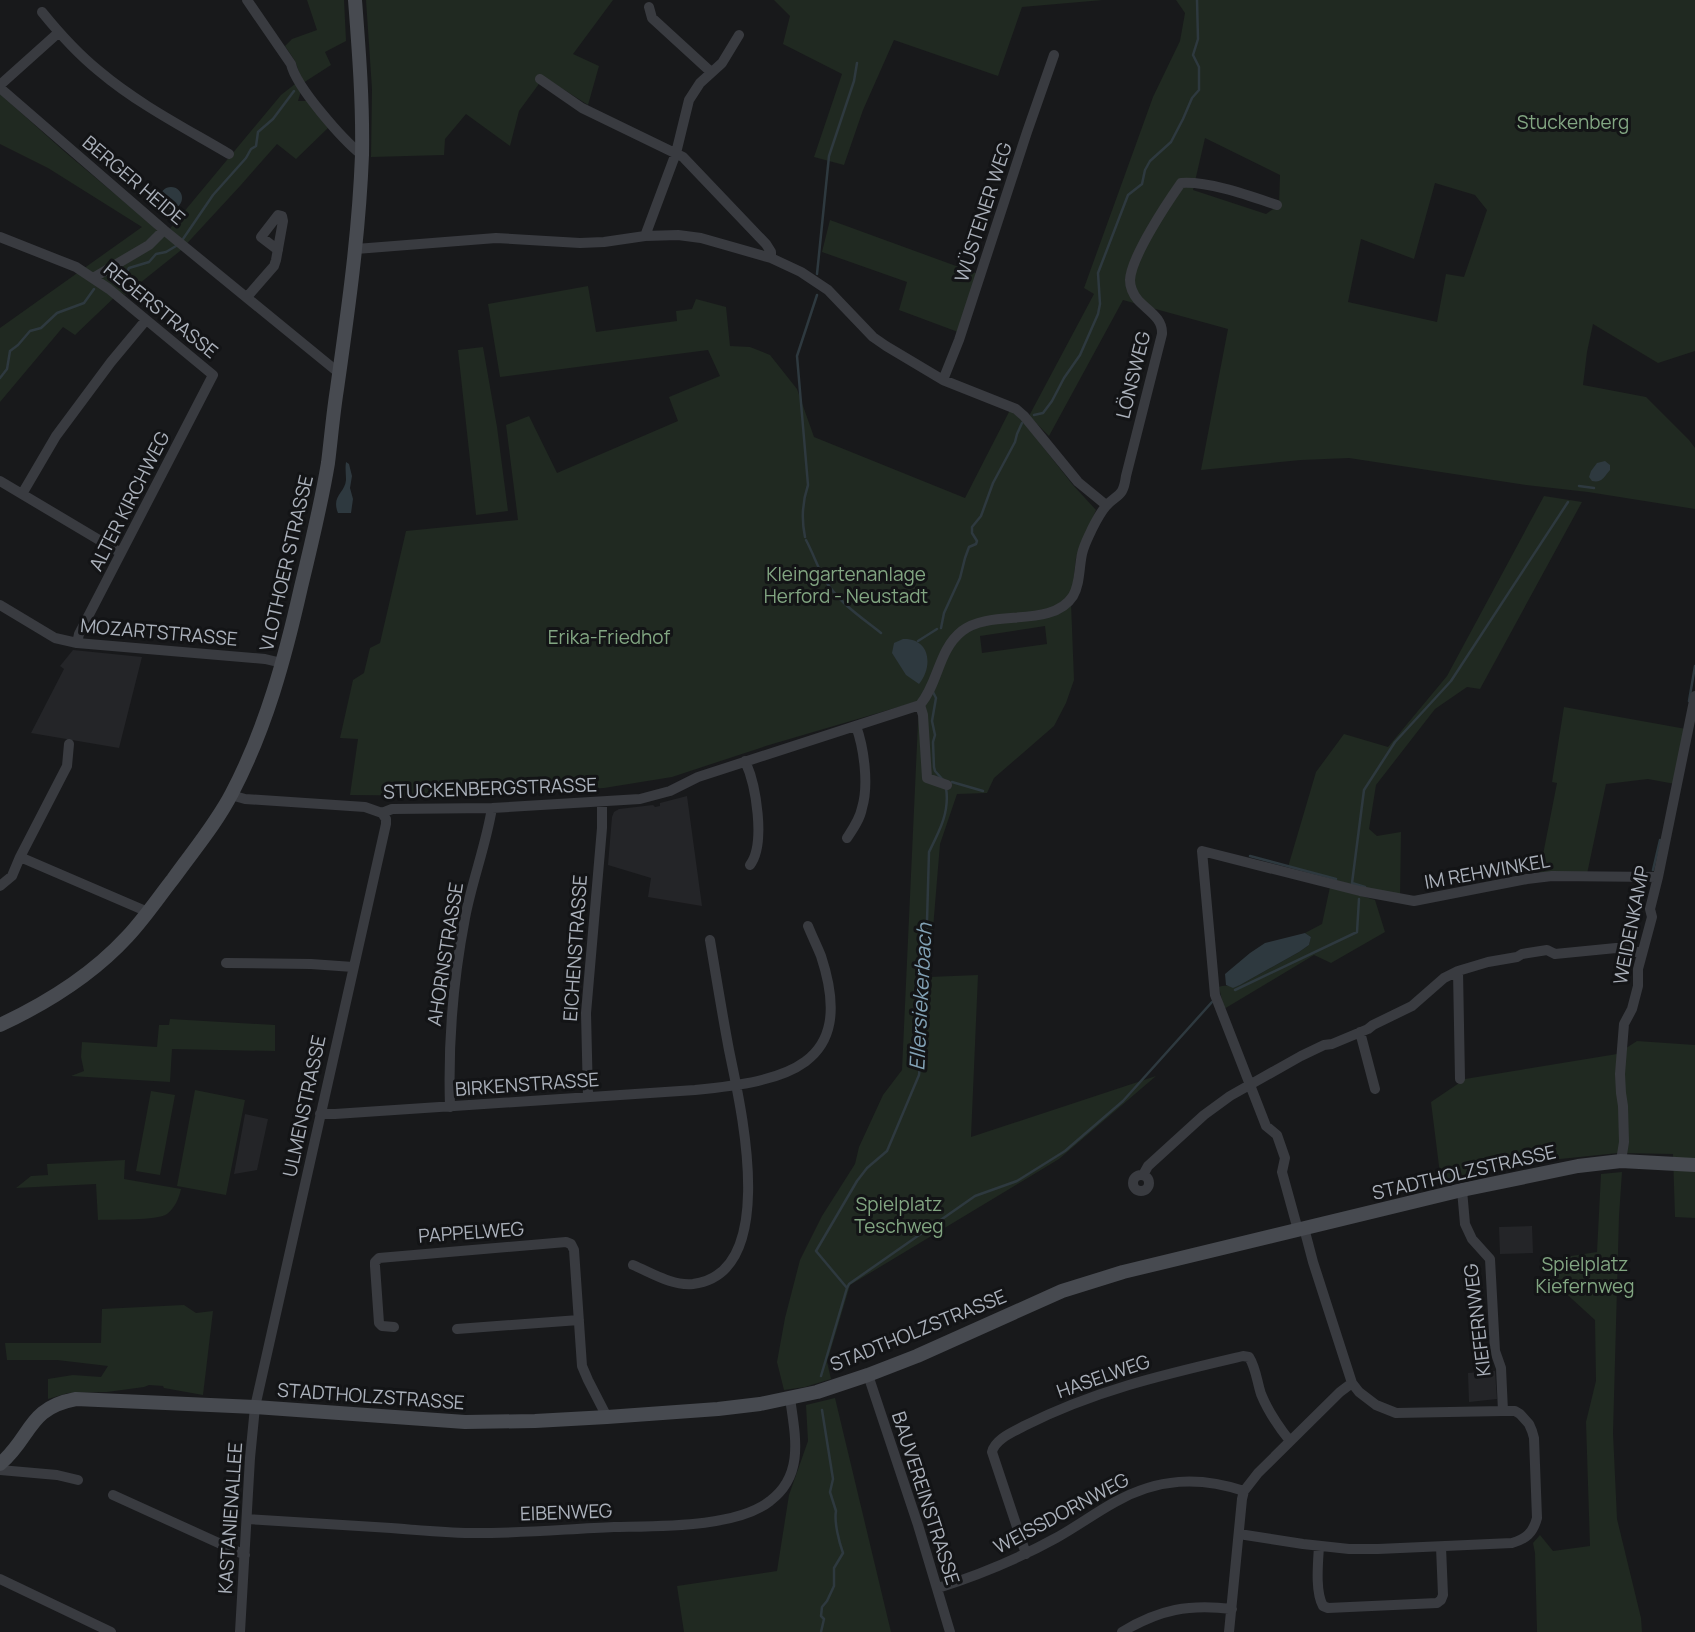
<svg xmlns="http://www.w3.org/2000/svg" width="1695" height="1632" viewBox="0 0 1695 1632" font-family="Manrope,sans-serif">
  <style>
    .built { fill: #242528 }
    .green { fill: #202921; fill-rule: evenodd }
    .water { fill: #2e393f }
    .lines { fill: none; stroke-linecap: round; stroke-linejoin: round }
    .stream { stroke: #2e393f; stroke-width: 2.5 }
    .street { stroke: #393b40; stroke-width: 10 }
    .secondary { stroke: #474a50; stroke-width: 14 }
    .labels { text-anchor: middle; stroke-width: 6; stroke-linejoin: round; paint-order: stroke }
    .park-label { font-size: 19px; fill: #82a682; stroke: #131416 }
    .street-label { font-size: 19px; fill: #abb1bb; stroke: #131416 }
    .water-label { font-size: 21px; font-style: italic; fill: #82a2b6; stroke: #131416 }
  </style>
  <rect width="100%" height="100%" fill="#18191b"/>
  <path class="built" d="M73,650L142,657L119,748L31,733L64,669L60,666Z
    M687,796L702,906L648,897L651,878L608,865L612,817L614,812L619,809L653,805L655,807L660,806V803Z
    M245,1114L268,1119L257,1170L234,1174Z
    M1532,1226L1533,1253L1500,1254L1499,1227Z
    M1495,1371L1497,1399L1469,1402L1468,1373Z"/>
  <path class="green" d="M307,0H344L346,41L325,52L331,65L303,83L295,61L285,46L292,39L317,30Z
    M366,0H613L573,54L599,66L588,105L544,77L519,111L510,146L466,114L445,139L444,155L371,157L372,89Z
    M774,0H1103L1022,7L998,76L894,40L863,110L844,165L814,157L842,74L783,44L790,16Z
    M1176,0H1695V351L1658,363L1593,324L1587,352L1583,385L1646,397L1689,440L1695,448V509L1588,492L1526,485L1349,458L1301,460L1201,470L1228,329L1123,300L1049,436L1029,416L1094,294L1084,288L1153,97L1180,41L1185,13ZM1205,138L1280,175L1279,205L1266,214L1193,190ZM1435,183L1475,195L1487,210L1464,277L1446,274L1437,322L1348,302L1361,239L1414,259Z
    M295,84L301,91L298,101H309L330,126L296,159L277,144L240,186L180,251L125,295L120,292L75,335L63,327L0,402V328L142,227L48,168L0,144V94L65,152L153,226L163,237L281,95Z
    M830,220L978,274L958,332L899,310L907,282L822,252Z
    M588,286L596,332L677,321L676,311L692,309L696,299L726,307L730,346L750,347L770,355L797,389L814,437L965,498L1010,410L1021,419L1073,485L1096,510L1076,558L1071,603L1074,680L1066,703L1054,726L994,778L987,793L957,794L940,844L929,977L978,975L971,1137L1156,1076L1059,1159L850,1285L827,1362L831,1379L805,1387L784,1390L777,1362L785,1318L800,1260L822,1216L855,1164L859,1147L883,1095L902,1070L919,701L769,745L672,777L604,788L456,796L350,795L358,739L340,738L353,680L364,673L370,648L380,643L406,531L518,520L506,425L529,416L557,473L678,421L669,397L720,376L708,350L500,377L488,304ZM1045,626L1047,644L982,653L980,636Z
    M483,347L497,427L508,511L476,515L458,350Z
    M1544,496L1582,502L1480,689L1467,687L1435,709L1376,785L1369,829L1377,836L1401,832L1400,898L1288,867L1316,772L1344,734L1388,747L1447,676Z
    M1564,707L1686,729L1675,784L1648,779L1606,784L1587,874L1539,875L1557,783L1552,782Z
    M1330,887L1375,900L1385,932L1331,963L1314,955L1224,1009L1219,987C1227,984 1232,988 1240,985L1299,952L1309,945L1311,937L1305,933L1322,924Z
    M170,1019L275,1025V1051L172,1049L170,1082L71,1076L84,1071L81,1057L82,1042L157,1047L159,1025H169Z
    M1637,1041L1695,1045V1218L1675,1217L1673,1154L1618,1153L1560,1159L1540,1160L1441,1182L1431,1102L1465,1079L1617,1054Z
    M195,1090L245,1100L226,1195L177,1186Z
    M151,1091L175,1095L160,1175L136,1171Z
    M125,1160L124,1179L181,1189C179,1198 175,1208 167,1214C157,1221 113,1219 98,1220L96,1184L16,1188L31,1176L48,1175L47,1164Z
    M1622,1172L1619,1216L1613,1433L1617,1519L1641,1618L1642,1632H1537L1535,1553L1533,1543L1540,1535L1553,1551L1590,1546L1586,1422L1596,1381L1595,1320L1549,1278L1571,1256L1597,1252L1601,1174Z
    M184,1305L196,1313L213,1311L203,1395L164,1388L163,1386L149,1385L144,1387L107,1392L68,1393L48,1399V1379L73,1375L101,1377L108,1366L57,1360H7L5,1343H101L102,1309Z
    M835,1398L891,1632H684L677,1586L777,1571L789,1495L808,1441L806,1405Z"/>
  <path class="water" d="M160 198a11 11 0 1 1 22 0a11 11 0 1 1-22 0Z
    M1605,461L1610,465V470C1604,477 1602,483 1592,481L1589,477L1591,471L1597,463Z
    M346,462L349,464L352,476L350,488L353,499L351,513H338C331,496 345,493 346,480C346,473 345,468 346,462Z
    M903,639C931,638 933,667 919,684L906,675L892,653L894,643Z
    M1305,933L1311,937L1309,945L1299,952L1240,985L1233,988L1226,985L1225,974L1250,953L1265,943Z"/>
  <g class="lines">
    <path class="stream" d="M183,239L213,195L246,158L251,149L256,146L258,132L273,119L294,91
      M817,274L829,156L854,81L857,63
      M114,282L122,280L129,268L149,262L156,254L166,252L176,246
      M0,378L7,369L10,351L18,345L30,331L41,328L57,313L84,303L94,289
      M1034,415L1043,413L1052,401L1064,378L1080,355L1098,314L1100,304L1098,273L1128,195L1142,184L1145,170L1150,161L1171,142L1183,119L1192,98L1199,90V67L1193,55L1198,39L1197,0
      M1579,486L1594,488
      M805,537C801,518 802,503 808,485L797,356L817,295
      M806,540C813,553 818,568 825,580C839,603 861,617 881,633
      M941,628L944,613L960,578L965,558L969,547L976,544L977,541L972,533V527L981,516L993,483L1015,442L1017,434L1022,423
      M918,641L937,629
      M933,692L936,698L932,721L935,735L933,742L934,767L935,771L944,781
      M1689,701L1695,666
      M952,782L983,791
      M1250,856L1336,879
      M1653,870L1660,840
      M1365,887L1352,883L1364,790L1395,742L1451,681L1568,502
      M1235,990L1357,932L1359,899
      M847,1288L849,1284L975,1196L1017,1181L1065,1151L1123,1101L1212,1002
      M821,1376L847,1288L816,1251L857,1181L867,1168L887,1151L919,1075L924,1025L929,852C939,832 950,812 946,788
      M821,1632L824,1619L821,1616L822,1607L827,1601L834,1586V1568L843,1553C839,1542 834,1522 836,1511L830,1492L833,1479L822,1410"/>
    <path class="street" d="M247,0L291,64C296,87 343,140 362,155
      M649,7L652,18L711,72
      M42,12C59,33 78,54 99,71C138,104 185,128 229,154
      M540,79L582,108L683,157L766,244L771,252V258
      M0,85L58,33
      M0,88L164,230L339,373
      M645,236L676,153L689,100L700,83L722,63L739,35
      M0,237L76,267L109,289L213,375L79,634L77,643
      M356,249L496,238L580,243L604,242L645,236L678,235L701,238L771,258L801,272L828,290L873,337L886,346L943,380L1016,409L1024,416L1078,482L1106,505
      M93,278L149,245L164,230
      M247,297L274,266L276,260L283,221L282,216L278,215L261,237L278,250
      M943,380L959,340L1027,132L1054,55
      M0,481L121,553
      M22,494L56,436L111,362L146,320
      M0,605L55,638L77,643L265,659L282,663
      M920,705L923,715L927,778L947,785
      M69,744L67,766L20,857L148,912
      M745,761C756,784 766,844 750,865
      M231,795L245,799L365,807L382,813L392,809L492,808L640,799L670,791L698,777L920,705C939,682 938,650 962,631C991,608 1052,629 1073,596C1080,584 1079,568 1082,554C1084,545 1088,538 1092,529C1096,521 1100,513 1106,506C1118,493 1123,498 1126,476L1162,334C1163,318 1148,311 1138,300C1133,294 1130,288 1130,280C1131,257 1167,203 1181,183C1209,181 1250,196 1277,205
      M847,838C853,829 860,819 862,808C869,785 864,748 856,726
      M0,886L12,876L20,857
      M226,963L311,964L353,967
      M1458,971L1460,1079
      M1360,1032L1375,1089
      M588,1097L586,1013L602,828V802
      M450,1107C448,1044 453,980 465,918C472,881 486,845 492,808
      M320,1114H335L695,1090C784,1081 858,1068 821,956C817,946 812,936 808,926
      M1621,1161L1624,1142L1623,1106L1621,1093L1620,1074L1624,1024L1632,1009L1638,986V969L1652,917L1650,909L1658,877L1695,696
      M1133 1183a8 8 0 1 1 16 0a8 8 0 1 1-16 0Z
      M1143,1175L1148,1166L1204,1115L1230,1096L1301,1056L1324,1045L1332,1044L1368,1029L1373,1025L1412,1006L1444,978L1458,971L1488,962L1517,957L1522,954L1547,950L1555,954L1616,948L1642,953
      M1462,1190L1465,1224L1472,1239L1490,1259L1495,1351L1501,1368L1503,1411
      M1298,1230L1282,1172L1285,1158L1277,1135L1266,1126L1215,995L1202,851L1360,891L1414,901L1527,879L1552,876L1658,877
      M633,1265C652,1273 672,1286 693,1284C781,1273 740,1104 729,1050C722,1013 716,976 710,940
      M394,1327L382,1326L379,1323L375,1266V1262L379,1258L566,1242L571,1244L574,1250L582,1366L588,1380L607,1417
      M457,1329L579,1320
      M868,1375L918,1525L950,1632
      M0,1470L57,1475L78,1480
      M113,1495L245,1555
      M247,1519C295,1522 343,1525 391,1528C415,1530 440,1532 465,1533C515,1534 565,1529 614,1527C657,1526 736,1528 770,1501C805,1475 795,1435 790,1398
      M1239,1534L1303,1544L1349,1549H1378L1512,1543C1526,1539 1533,1533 1537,1518L1534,1438L1532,1431L1529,1424L1520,1414L1515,1411H1503L1396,1413L1376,1405L1359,1392L1352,1383
      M1319,1546C1318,1563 1315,1592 1323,1606L1328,1608L1437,1603L1441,1600L1443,1595L1441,1547
      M1026,1554L992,1452C995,1439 1013,1432 1024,1426C1095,1390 1166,1374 1243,1356L1249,1357C1256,1368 1257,1382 1261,1394C1268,1411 1278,1426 1290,1441
      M0,1579L111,1632
      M938,1588C979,1575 1018,1559 1056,1538C1076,1527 1095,1513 1115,1502C1158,1478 1199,1476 1244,1491
      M240,1632L250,1458L255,1407L386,824V819L382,813
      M1122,1632C1160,1609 1189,1604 1232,1609
      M1229,1632L1242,1499L1244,1491L1258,1473L1340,1392L1352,1383L1313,1262L1304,1228"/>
    <path class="secondary" d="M0,1025C47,1003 92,975 127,937C144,919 158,898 173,879C193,851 216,824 232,793C266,728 285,658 301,587C311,546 321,505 328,463C331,439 333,414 337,389C348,311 359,234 362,155C363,103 359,52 355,0
      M0,1464C32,1437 27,1408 76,1399L255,1407L465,1422L535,1421L607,1417L718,1409L760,1404L817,1392L868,1375L917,1356L1062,1291L1123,1272L1462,1190L1578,1166L1621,1161L1695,1165"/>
  </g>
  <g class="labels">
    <g class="park-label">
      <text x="1573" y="129">Stuckenberg</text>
      <text x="846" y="581">Kleingartenanlage<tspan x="846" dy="22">Herford - Neustadt</tspan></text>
      <text x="609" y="644">Erika-Friedhof</text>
      <text x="899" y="1211">Spielplatz<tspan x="899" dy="22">Teschweg</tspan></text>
      <text x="1585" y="1271">Spielplatz<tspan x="1585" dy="22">Kiefernweg</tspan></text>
    </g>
    <g class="street-label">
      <text transform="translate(134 180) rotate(40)" y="7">BERGER HEIDE</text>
      <text transform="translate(983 212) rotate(-72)" y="7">WÜSTENER WEG</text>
      <text transform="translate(161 310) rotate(39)" y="7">REGERSTRASSE</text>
      <text transform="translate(1133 375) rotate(-76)" y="7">LÖNSWEG</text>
      <text transform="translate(129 501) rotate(-63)" y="7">ALTER KIRCHWEG</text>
      <text transform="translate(286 563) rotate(-77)" y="7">VLOTHOER STRASSE</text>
      <text transform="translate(159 632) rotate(5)" y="7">MOZARTSTRASSE</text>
      <text transform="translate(490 788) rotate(-2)" y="7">STUCKENBERGSTRASSE</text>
      <text transform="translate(1487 871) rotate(-10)" y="7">IM REHWINKEL</text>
      <text transform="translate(1631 925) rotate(-79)" y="7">WEIDENKAMP</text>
      <text transform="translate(575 948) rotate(-86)" y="7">EICHENSTRASSE</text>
      <text transform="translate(445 954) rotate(-81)" y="7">AHORNSTRASSE</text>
      <text transform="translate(527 1084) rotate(-4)" y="7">BIRKENSTRASSE</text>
      <text transform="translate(304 1106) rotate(-78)" y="7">ULMENSTRASSE</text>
      <text transform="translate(1464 1172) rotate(-13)" y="7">STADTHOLZSTRASSE</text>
      <text transform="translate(471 1232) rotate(-4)" y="7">PAPPELWEG</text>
      <text transform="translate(1477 1320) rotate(-97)" y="7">KIEFERNWEG</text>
      <text transform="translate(918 1330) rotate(-22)" y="7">STADTHOLZSTRASSE</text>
      <text transform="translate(1103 1376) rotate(-19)" y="7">HASELWEG</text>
      <text transform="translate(371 1396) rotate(4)" y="7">STADTHOLZSTRASSE</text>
      <text transform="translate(926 1498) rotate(72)" y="7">BAUVEREINSTRASSE</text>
      <text transform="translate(566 1512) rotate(-2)" y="7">EIBENWEG</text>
      <text transform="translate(1061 1513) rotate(-28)" y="7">WEISSDORNWEG</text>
      <text transform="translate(230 1518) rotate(-86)" y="7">KASTANIENALLEE</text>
    </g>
    <g class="water-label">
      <text transform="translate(921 997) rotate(-87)" y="7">Ellersiekerbach</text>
    </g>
  </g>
</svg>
